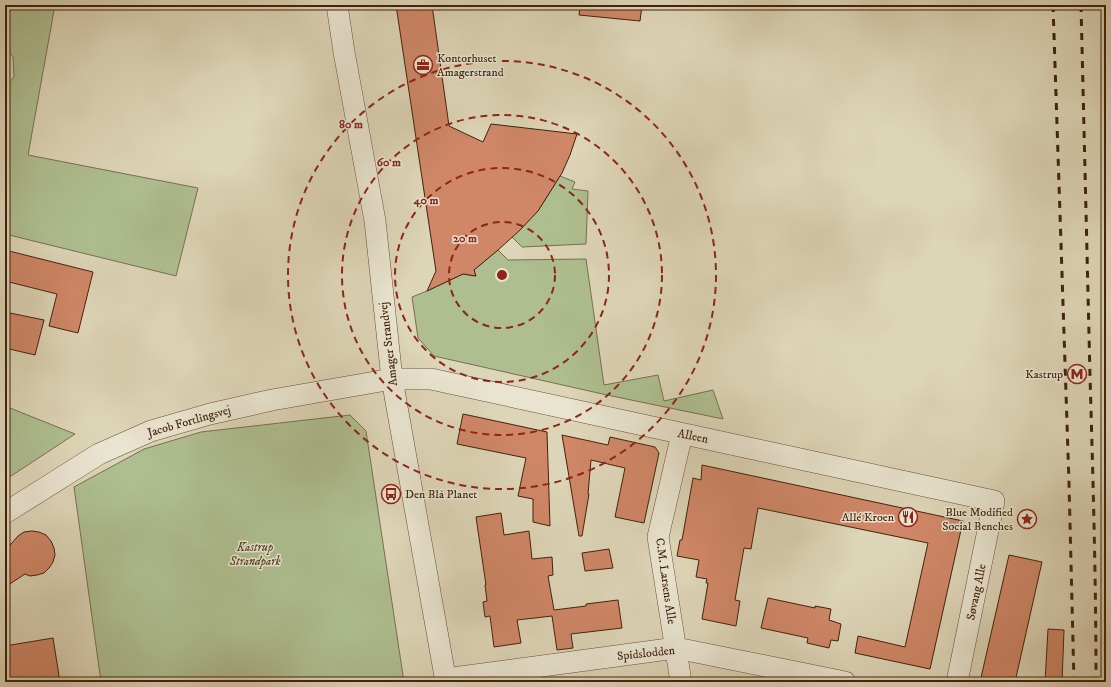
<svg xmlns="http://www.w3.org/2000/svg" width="1111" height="687" viewBox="0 0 1111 687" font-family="'IM FELL DW Pica',serif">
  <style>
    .green { fill: #aebe90; stroke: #78704e }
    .building { fill: #cf8767; stroke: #41220c }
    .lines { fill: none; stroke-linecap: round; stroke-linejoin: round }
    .minor-casing { stroke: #684f37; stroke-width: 22 }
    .minor { stroke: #e9e4d0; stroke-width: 21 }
    .rail { stroke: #41220c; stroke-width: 3; stroke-dasharray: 7 7; stroke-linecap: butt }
    .ring { fill: none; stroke: #8f2418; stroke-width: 2; stroke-dasharray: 7 5 }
    .labels { text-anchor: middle; stroke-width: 3; stroke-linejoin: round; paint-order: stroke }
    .poi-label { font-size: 12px; fill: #41220c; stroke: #e9e4d0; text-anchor: end }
    .street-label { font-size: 12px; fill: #41220c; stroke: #e9e4d0 }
    .park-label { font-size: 12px; font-style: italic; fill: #5c492d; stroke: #e9e4d0 }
    .centre { fill: #8f2418; stroke: #e9e4d0; stroke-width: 2 }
    .ring-label { font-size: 12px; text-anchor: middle; font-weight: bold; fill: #8f2418; stroke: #e9e4d0; stroke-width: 3; stroke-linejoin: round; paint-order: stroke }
  </style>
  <rect width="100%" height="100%" fill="#ddd5b7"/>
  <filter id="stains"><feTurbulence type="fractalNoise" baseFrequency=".005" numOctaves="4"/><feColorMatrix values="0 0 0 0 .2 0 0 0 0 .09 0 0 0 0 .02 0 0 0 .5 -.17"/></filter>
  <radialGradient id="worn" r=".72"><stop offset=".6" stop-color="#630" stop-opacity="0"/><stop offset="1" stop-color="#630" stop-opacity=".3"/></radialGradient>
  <path class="green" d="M5,5H55L28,155L198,188L176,276L5,234V124L8,112L5,111V87L14,77L13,57L5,45Z
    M560,176L575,182L572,189L588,191L586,244L522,247L512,237L538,211Z
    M498,250L508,260L586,259L604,385L658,375L664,401L713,390L723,419L607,395L434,356L418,338L412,297L427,291L463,274L475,276L474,268L480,265Z
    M5,406L75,434L5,480Z
    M350,415L366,431L404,682H101L74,487L144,449L201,432Z"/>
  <path class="building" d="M396,5H432L449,126L483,142L491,124L577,134L570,155L562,173L538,211L520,230L498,250L474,270L476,276L463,274L427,291L436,271Z
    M580,5H642L640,21L579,15Z
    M5,250L93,272L78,333L49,326L57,294L5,281Z
    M5,312L44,320L35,355L5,348Z
    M463,414L547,432L550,526L533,522V499L518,496L526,458L457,444Z
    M562,435L608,445L610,437L655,447L659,453L644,523L615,517L625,468L591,460L588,494H589L582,536H579Z
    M702,465L963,521L930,669L855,653L858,636L905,647L928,543L758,508L751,549L744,548L735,600L740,601L736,626L702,619L708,583H706L707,579L696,577L699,560L677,556L680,540H682L693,478L701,480Z
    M501,513L504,535L529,531L532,559L552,557L553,575L548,576L554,610L586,606V604L618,600L622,628L571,634L573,648L557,650L552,616L517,620L521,643L494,647L490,616L485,617L483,602L487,601L485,585H486L476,517Z
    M32,531L39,532L46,535L51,541L54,548L55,555L53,562L49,568L44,573L37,575L30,576L25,574L5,587V551L18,536L24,532Z
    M609,549L613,568L585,571L582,553Z
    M1009,555L1042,562L1015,682H980Z
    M768,598L815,608V606L831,609L829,620L841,624L838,641L831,640L829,648L807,643L808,638L761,628Z
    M1048,629L1064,630L1062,682H1045Z
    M53,638L60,682H5V646Z"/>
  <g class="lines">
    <defs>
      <path id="minor" d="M337,5L344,52L375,221L392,379L446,682
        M5,513L99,454L151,431L210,414L272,400L392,379H431L994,501L957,682
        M445,679L676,648L845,682
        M681,682L658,537L682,434"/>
    </defs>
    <use href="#minor" class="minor-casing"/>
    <use href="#minor" class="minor"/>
    <path class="rail" d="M1053,5L1069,483L1074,682
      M1081,5C1084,129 1087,252 1090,376C1093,478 1096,580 1096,682"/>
  </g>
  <g class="ring">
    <circle cx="502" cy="275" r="53"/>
    <circle cx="502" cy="275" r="107"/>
    <circle cx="502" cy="275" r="160"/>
    <circle cx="502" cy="275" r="214"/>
  </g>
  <defs>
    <symbol id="office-ring" viewBox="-11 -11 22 22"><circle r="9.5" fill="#e9e4d0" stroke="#8f2418" stroke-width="1.5"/><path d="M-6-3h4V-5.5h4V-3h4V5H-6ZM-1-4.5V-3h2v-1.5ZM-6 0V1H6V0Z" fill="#8f2418"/></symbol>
    <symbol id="metro-ring" viewBox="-11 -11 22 22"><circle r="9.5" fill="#e9e4d0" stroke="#8f2418" stroke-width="1.5"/><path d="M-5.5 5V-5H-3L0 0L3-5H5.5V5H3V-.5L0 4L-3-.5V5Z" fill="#8f2418"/></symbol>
    <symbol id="bus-ring" viewBox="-11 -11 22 22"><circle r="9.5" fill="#e9e4d0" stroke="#8f2418" stroke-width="1.5"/><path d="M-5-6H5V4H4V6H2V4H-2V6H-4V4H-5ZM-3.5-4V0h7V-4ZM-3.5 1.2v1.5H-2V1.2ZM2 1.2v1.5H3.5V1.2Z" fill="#8f2418"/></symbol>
    <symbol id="restaurant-ring" viewBox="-11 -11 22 22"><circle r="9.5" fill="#e9e4d0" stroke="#8f2418" stroke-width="1.5"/><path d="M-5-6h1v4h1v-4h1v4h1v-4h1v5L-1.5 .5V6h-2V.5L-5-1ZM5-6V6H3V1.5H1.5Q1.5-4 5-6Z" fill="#8f2418"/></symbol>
    <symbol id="sight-ring" viewBox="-11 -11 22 22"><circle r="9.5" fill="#e9e4d0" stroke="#8f2418" stroke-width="1.5"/><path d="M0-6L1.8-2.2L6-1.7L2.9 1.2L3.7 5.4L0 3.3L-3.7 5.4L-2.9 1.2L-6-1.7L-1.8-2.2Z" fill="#8f2418"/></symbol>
  </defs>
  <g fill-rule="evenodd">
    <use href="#office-ring" x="412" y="54" width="22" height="22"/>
    <use href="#metro-ring" x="1066" y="363" width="22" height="22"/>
    <use href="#bus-ring" x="380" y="483" width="22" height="22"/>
    <use href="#restaurant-ring" x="897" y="506" width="22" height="22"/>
    <use href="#sight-ring" x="1016" y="508" width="22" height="22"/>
  </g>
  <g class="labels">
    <g class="poi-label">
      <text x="437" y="62" text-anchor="start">Kontorhuset<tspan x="437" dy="14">Amagerstrand</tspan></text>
      <text x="1063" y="378">Kastrup</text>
      <text x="405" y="498" text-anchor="start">Den Blå Planet</text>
      <text x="1013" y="516">Blue Modified<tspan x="1013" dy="14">Social Benches</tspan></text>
      <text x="894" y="521">Allé Kroen</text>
    </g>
    <g class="street-label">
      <text transform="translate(388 344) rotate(-97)" y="4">Amager Strandvej</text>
      <text transform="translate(189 421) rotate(-16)" y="4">Jacob Fortlingsvej</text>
      <text transform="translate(693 436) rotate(12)" y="4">Alleen</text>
      <text transform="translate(666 581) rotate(82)" y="4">C.M. Larsens Alle</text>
      <text transform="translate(976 592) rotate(-78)" y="4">Søvang Alle</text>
      <text transform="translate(646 653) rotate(-6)" y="4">Spidslodden</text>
    </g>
    <g class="park-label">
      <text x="255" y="551">Kastrup<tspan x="255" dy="14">Strandpark</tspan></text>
    </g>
  </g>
  <circle cx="502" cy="275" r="6" class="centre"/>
  <g class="ring-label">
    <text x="351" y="128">80 m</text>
    <text x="389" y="166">60 m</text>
    <text x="426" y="204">40 m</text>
    <text x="465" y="242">20 m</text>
  </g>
  <rect width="1111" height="687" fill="none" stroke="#ddd5b7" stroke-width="20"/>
  <rect x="6" y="6" width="1099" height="675" fill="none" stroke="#41220c" stroke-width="2"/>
  <rect x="10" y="10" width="1091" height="667" fill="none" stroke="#41220c"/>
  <rect width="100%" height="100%" filter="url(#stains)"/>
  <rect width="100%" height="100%" fill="url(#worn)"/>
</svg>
